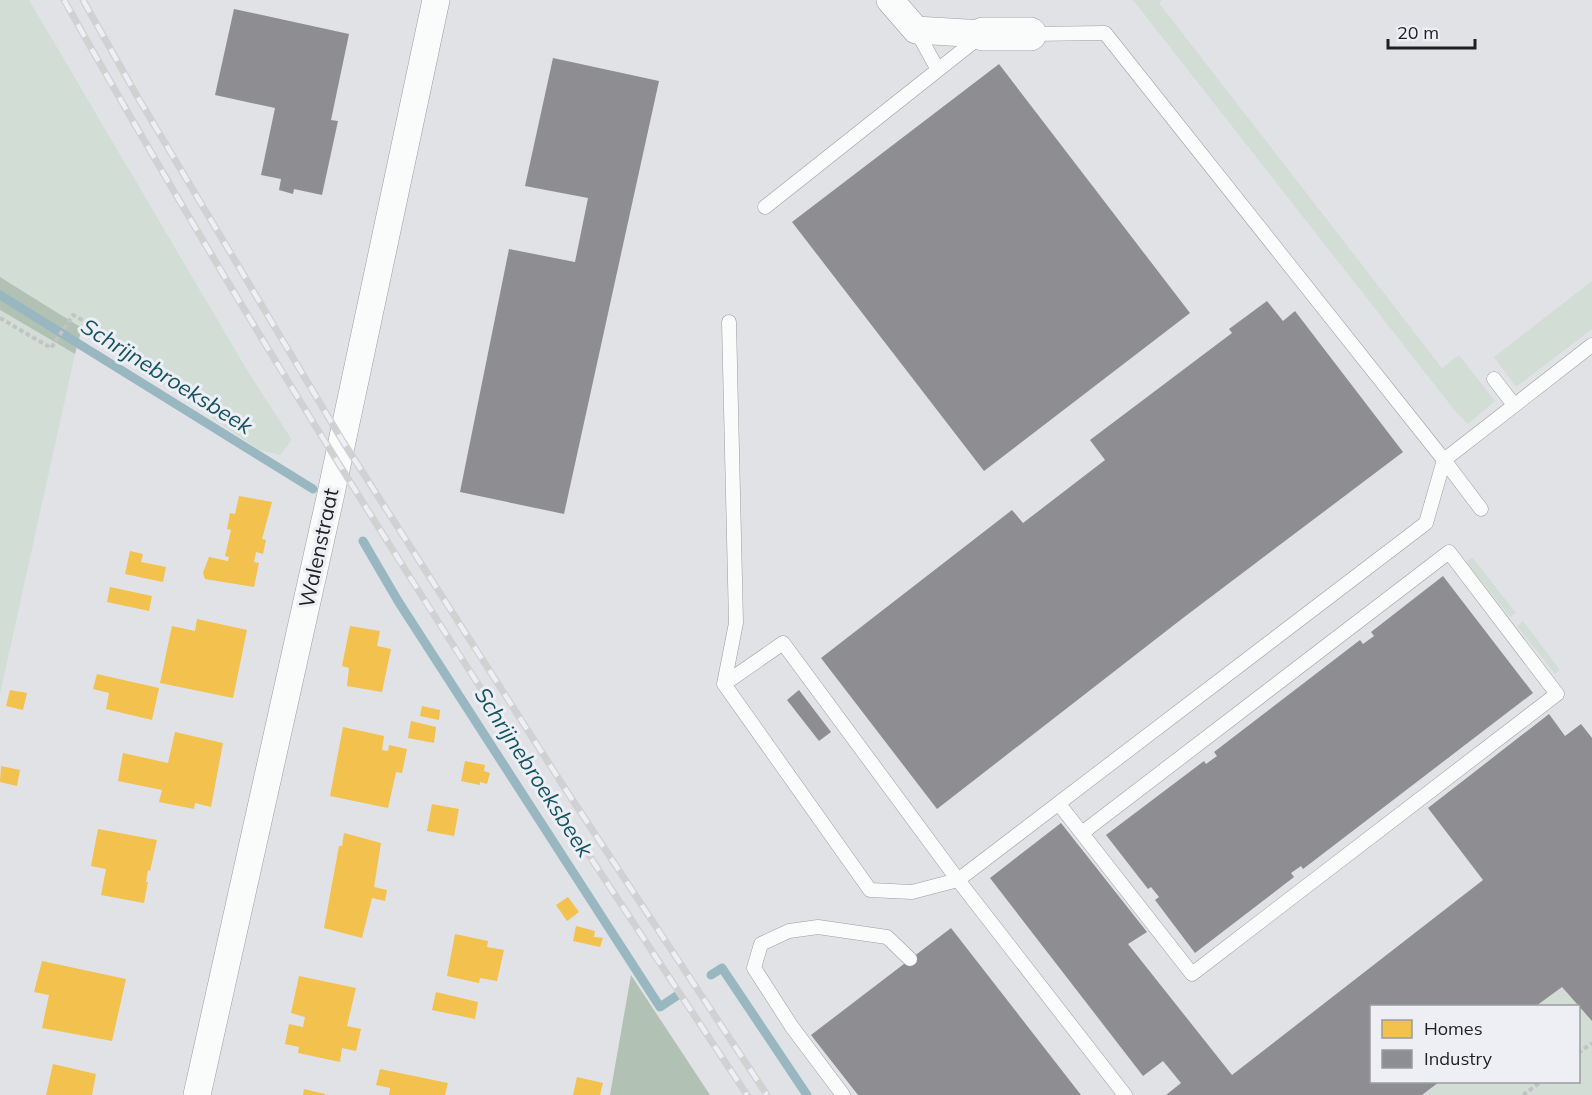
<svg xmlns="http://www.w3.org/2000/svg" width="1592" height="1095" viewBox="0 0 1592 1095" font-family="Mulish,sans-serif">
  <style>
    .green { fill: #d2ddd6 }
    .forest { fill: #b1c2b5 }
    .homes { fill: #f2c14e }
    .industry { fill: #8d8d92 }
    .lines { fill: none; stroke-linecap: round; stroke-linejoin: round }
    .stream { stroke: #98b7c0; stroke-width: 9 }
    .service-casing { stroke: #9c9d9f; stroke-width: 15 }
    .minor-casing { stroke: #9c9d9f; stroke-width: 28 }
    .tertiary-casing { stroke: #9c9d9f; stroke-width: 34 }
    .path { stroke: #c2c3c4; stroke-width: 4; stroke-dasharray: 4.5 3; stroke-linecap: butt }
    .service { stroke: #fafbfb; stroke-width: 14 }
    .minor { stroke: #fafbfb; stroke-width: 27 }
    .tertiary { stroke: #fafbfb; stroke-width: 33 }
    .rail-casing { stroke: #d1d1d2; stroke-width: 7 }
    .rail { stroke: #edeff4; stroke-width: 4.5; stroke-dasharray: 14; stroke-linecap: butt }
    .labels { text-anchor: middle; stroke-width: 6; stroke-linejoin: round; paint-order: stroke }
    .street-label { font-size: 21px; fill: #1e1f21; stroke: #edeff4 }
    .water-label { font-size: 22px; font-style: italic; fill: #13535f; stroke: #edeff4 }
  </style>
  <rect width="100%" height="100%" fill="#e1e2e6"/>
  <path class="green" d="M0,0H29L247,370L292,440L280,455L259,450L82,328L0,277Z
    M1133,0H1162L1159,3L1442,368L1459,355L1495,401L1468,424L1456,412Z
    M1592,281V329L1516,387L1494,357Z
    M0,310L75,354L0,694Z
    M1472,557L1516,613L1510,617L1466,562Z
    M1523,621L1560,670L1555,674L1517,626Z
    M1562,987L1592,1021V1095H1422L1439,1082H1578V1006H1536Z"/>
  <path class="forest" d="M0,277L82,328L75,354L0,310Z
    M631,975L710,1095H610Z"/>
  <path class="homes" d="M239,496L272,502L262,539L266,540L263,554L256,552L254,562L259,563L254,587L205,579L203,573L209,557L228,561L229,557L225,556L231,530L227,529L230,513L235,514Z
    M130,551L143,554L141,562L166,567L163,582L125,574Z
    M110,587L152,596L149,611L107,602Z
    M197,619L247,630L233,698L160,683L172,626L195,631Z
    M350,626L380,631L377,646L391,649L382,692L347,686L349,668L342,666Z
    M97,674L159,688L152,720L106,709L109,693L93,689Z
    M10,690L27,693L23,710L6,706Z
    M422,706L440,710L439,720L420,716Z
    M411,721L436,727L434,743L408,738Z
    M343,727L384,736L382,750L388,751L389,745L407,749L402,773L396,772L388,808L330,796Z
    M175,732L223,743L211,807L195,803L194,809L159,802L162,790L118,781L123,753L168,763Z
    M465,761L485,765L484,771L490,773L487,784L480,782V785L461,781Z
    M1,766L20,770L17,786L0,782Z
    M432,804L459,809L454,836L427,831Z
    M98,829L157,840L150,871L148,870L146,882H148L144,903L101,895L106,869L91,866Z
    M344,833L381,843L374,887L387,890L385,901L372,898L362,938L324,928L339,846H342Z
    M568,897L579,912L567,921L556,905Z
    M576,926L595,931L594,937L603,938L600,947L573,941Z
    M455,934L488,941L487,947L504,950L497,981L480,978L479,983L447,976Z
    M42,961L126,979L112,1041L42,1028L49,995L34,992Z
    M299,976L356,988L347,1026L361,1029L356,1051L342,1048L340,1062L298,1053L299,1047L285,1044L289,1024L303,1027L305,1017L291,1013Z
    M436,992L478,1002L475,1019L432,1010Z
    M53,1064L96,1074L92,1095H46Z
    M380,1069L448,1083L445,1095H389L390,1088L376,1085Z
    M577,1077L603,1083L600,1095H573Z
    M304,1089L325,1094V1095H303Z"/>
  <path class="industry" d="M234,9L349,34L331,120L338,121L322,195L294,189L293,194L279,190L281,179L261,175L275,108L215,95Z
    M553,58L659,81L564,514L460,492L509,249L575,262L588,198L525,186Z
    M999,64L1190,313L984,471L792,222Z
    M1267,301L1283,321L1295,311L1403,452L1183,618L937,809L821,658L1012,510L1023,523L1105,460L1090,440L1232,333L1229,329Z
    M1443,576L1533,693L1303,869L1301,866L1291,873L1294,877L1195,953L1155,900L1159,897L1151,887L1148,889L1106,835L1204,761L1206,764L1217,756L1214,752L1360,640L1363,644L1374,636L1371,632Z
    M799,690L831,732L819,741L787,700Z
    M1549,714L1565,736L1581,724L1592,738V1021L1562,987L1536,1006H1372V1082H1439L1422,1095H1166L1181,1083L1163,1061L1143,1076L990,878L1061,823L1147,932L1128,944L1232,1075L1483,880L1428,808Z
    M951,928L1081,1095H858L811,1035Z"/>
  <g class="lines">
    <path class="stream" d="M0,295L313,489
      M363,541L398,601L660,1007L678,995
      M711,975L722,968L807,1095"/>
    <defs>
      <path id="service" d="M916,30L938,70
        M1030,34L1105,33L1444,460L1426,523L958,880L783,643L724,684L870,890L912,892L958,880L1125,1095
        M765,207L982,35
        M1494,379L1514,405
        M1481,509L1444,460L1592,345
        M724,684L736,623L729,322
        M1059,804L1192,974L1557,694L1449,552L1082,833
        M843,1095L792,1027L754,968L761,944L789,931L818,927L887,937L910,959"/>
      <path id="minor" d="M890,0L916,30L983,34
        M197,1095L330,498L436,0"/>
      <path id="tertiary" d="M983,34H1030"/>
    </defs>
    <use href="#service" class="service-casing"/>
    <use href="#minor" class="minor-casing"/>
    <use href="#tertiary" class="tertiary-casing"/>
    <path class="path" d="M0,318L51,348L73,315L105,332
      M1578,1053L1592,1043
      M1523,1095L1541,1082"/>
    <use href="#service" class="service"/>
    <use href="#minor" class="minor"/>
    <use href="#tertiary" class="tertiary"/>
    <defs>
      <path id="rail" d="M64,0C274,375 509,736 747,1095
        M83,0L137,96L342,440L564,787L767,1095"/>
    </defs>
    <use href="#rail" class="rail-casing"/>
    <use href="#rail" class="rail"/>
  </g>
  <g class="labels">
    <g class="street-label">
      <text transform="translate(319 548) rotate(-78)" y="7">Walenstraat</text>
    </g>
    <g class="water-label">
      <text transform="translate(167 376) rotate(32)" y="8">Schrijnebroeksbeek</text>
      <text transform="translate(534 772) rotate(57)" y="8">Schrijnebroeksbeek</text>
    </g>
  </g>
  <rect x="1370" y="1005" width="210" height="78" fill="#edeff4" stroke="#9a9ca0" stroke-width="1.5"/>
  <rect x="1382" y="1020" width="30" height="18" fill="#f2c14e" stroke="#9a9ca0" stroke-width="1.5"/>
  <text x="1424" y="1035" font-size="18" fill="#1e1f21">Homes</text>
  <rect x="1382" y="1050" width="30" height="18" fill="#8d8d92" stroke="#9a9ca0" stroke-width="1.5"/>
  <text x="1424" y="1065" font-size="18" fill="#1e1f21">Industry</text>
  <path d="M1388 39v9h87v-9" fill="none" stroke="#1e1f21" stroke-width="3"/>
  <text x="1397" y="39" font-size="18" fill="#1e1f21" stroke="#edeff4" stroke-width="4.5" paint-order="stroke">20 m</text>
</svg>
